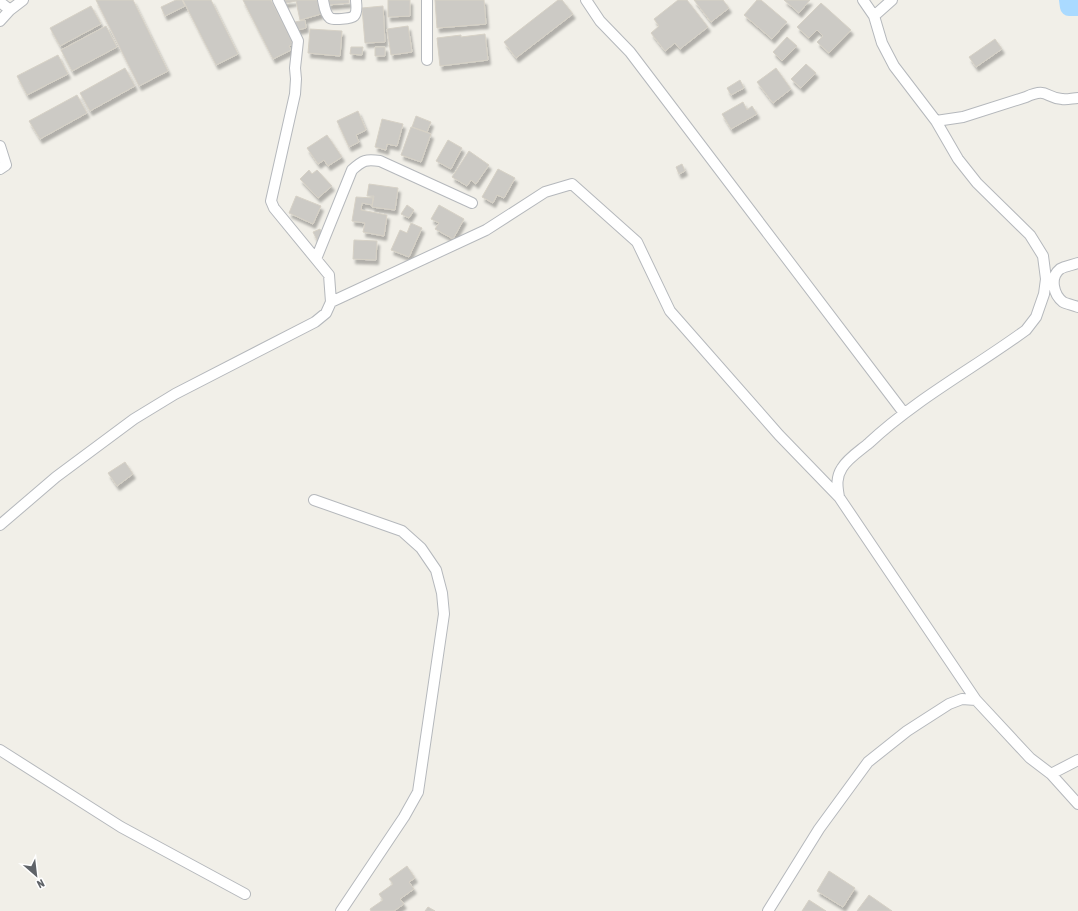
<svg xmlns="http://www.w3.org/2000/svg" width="1078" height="911" viewBox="0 0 1078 911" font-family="'Asap Condensed',sans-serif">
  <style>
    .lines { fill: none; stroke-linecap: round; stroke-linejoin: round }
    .river { stroke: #aadaff; stroke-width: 18 }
    .building { fill: #cccac5; stroke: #d6d1c6; filter: url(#shadow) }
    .minor-casing { stroke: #b5b8bc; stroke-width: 12 }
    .minor { stroke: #fff; stroke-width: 10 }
  </style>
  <defs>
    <filter id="shadow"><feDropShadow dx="2.5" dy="4.5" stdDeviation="1" flood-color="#0004"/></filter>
  </defs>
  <rect width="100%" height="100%" fill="#f1efe8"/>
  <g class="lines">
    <path class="river" d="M1068,0L1069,7H1078"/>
  </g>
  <path class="building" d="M96,0H133L168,71L139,86Z
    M176,0H182L185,6L165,16L161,7Z
    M183,0H211L238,54L216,65Z
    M243,0H271L293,44L289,46L291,50L273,59Z
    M281,0H317L321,14L300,20L296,1L282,4Z
    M328,0H349V3L328,5Z
    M388,0H410V16L388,17Z
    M435,0H484L486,24L437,28Z
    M558,0H562L573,14L516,58L504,42Z
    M678,0H687L708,27L680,49L675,43L665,51L651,33L659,26L654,19Z
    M694,0H723L729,8L711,22Z
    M757,0H761L787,22L772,39L744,15Z
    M784,0H810L799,13Z
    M821,3L851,30L829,53L817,42L823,36L817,30L809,38L797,27Z
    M91,6L101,24L60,46L50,28Z
    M383,6L385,42L365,43L362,8Z
    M305,20L306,28L297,30L295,22Z
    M106,26L117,47L72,71L61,50Z
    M408,26L412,52L391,55L387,29Z
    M310,29L342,31L340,56L308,53Z
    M485,34L488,60L440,66L437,38L461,35V37Z
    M787,37L797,46L782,61L773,52Z
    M995,39L1002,49L976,67L969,57Z
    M351,47H363L362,55L350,54Z
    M375,47H385V56H375Z
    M58,55L68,74L27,95L17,76Z
    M806,64L816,73L801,88L791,79Z
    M125,68L135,86L90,111L80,93Z
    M776,68L791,89L773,103L757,82Z
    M740,80L744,88L731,95L727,88Z
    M77,95L87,113L40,139L29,121Z
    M743,102L747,110L752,106L757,114L731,129L722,114Z
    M358,111L366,130L356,135L359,142L349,147L337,121Z
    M416,116L431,122L427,132L412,127Z
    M382,119L403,124L397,146L387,144L386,150L375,147Z
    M411,127L431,134L421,162L401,155Z
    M327,135L342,157L328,166L324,160L318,164L307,148Z
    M448,140L462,148L451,169L436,161Z
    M469,151L489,165L476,184L471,180L467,186L452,177Z
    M682,164L685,171L679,174L676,167Z
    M498,169L515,178L504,198L497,195L493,203L482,197Z
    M309,170L312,174L317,170L332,186L318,198L300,179Z
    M369,184L398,188L395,210L372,207L374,196H367Z
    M296,196L321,206L313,224L289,213Z
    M356,197L373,198L372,205L362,203L361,210L387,215L384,236L363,232L365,223L352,221Z
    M407,205L414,210L409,218L401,214Z
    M439,205L464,219L453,239L435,229L439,223L431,219Z
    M411,223L422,228L409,257L391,250L400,230L407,233Z
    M320,229L324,237L317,240L313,232Z
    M354,240L377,241L376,260L353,259Z
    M125,462L133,474L117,486L108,473Z
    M407,866L415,878L409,882L414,889L400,899L404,904L394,911H371L370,909L383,900L379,894L393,884L389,879Z
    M829,871L855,888L843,907L817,891Z
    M869,895L892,911H857Z
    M809,900L826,911H802Z
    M428,907L435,911H425Z"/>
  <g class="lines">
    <defs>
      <path id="minor" d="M323,0C324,5 325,14 330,18C333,20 351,19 354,16C358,12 356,4 356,0
        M586,0L600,21L630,52L904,413
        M863,0L874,16L882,43L894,66L936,121L958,159L977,183L1030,235L1043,256L1046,279L1044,294L1036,317L1026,330C974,368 916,399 869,443C861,450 848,458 842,468C836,477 837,486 839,497L976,700
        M0,2L10,10
        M874,16L892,0
        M0,21L10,10L23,0
        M427,60V0
        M936,121L963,117L1026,97C1048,87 1045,98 1062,99C1067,100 1073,98 1078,98
        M0,146L6,165L0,169
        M316,259L352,170C363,160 366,159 380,161L472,203
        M1078,263C1073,265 1065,266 1060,269C1049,278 1054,295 1063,302C1067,304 1073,305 1078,307
        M331,302L486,230L545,192L572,184L637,242L670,311L779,435L839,497
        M314,500L402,531L421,548L436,570L442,593L444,614L418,792L404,817L341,911
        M0,525L56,477L134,419L175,394L315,322L326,313L331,302L329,275L274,208L271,201L295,94L296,79L295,68L298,41L278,0
        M0,750L121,827L245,894
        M1051,774L1078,760
        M768,911L819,829L868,762L907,731L949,704L962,699L976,700L1030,758L1051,774L1078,804"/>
    </defs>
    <use href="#minor" class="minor-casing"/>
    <use href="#minor" class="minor"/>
  </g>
  <g transform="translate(36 875) rotate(152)" stroke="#ffffff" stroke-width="3" paint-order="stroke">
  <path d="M0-3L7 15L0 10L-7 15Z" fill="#5f6368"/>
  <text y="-6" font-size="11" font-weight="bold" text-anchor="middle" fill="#5f6368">N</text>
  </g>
</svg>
